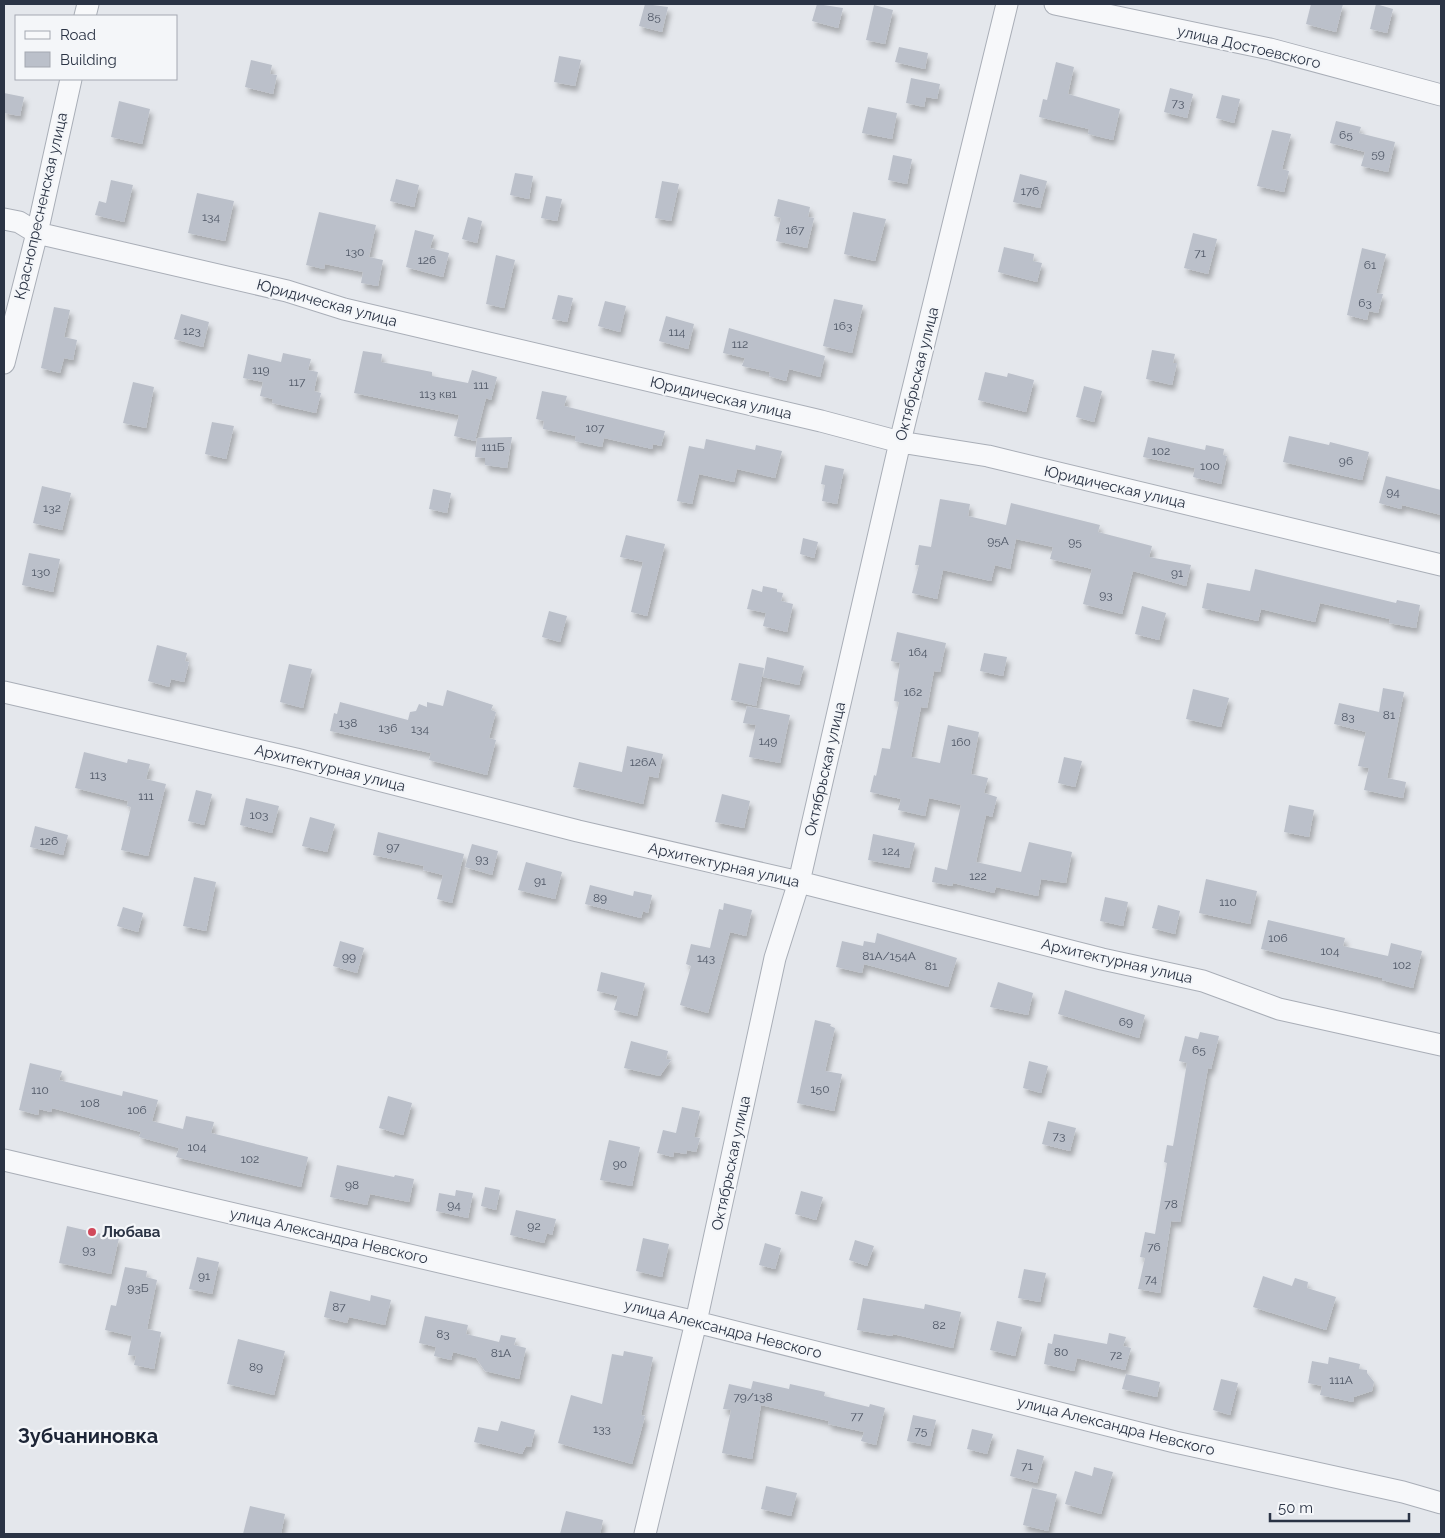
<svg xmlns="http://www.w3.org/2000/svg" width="1445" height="1538" viewBox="0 0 1445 1538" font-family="Raleway,sans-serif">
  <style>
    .building { fill: #bbc0ca; filter: url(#shadow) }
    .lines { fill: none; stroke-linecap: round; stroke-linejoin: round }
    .minor-casing { stroke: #a9aeb7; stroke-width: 23 }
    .minor { stroke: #f7f8fa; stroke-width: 21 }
    .poi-dot { fill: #d1495b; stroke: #f4f6f9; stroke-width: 2 }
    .labels { text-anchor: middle; stroke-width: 4.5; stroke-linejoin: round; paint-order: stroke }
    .number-label { font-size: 12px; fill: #4f5766 }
    .street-label { font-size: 15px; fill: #2b3445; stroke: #f4f6f9 }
    .poi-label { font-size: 15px; font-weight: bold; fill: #2b3445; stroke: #f4f6f9; text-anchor: start }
    .district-label { font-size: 20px; font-weight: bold; fill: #1d2536; stroke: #f4f6f9 }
  </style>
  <defs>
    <filter id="shadow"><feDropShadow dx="3" dy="5.5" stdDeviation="2.5" flood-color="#0004"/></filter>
  </defs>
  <rect width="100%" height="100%" fill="#e4e7ec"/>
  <path class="building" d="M645,4L668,7L662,32L639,26Z
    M817,4L843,8L838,28L812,21Z
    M1311,4H1343L1336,32L1306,24Z
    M1376,4L1393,9L1387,33L1370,29Z
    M874,5L893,10L885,44L866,40Z
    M899,47L928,53L925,69L895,62Z
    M559,56L581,60L575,86L554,82Z
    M251,60L272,65L270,74L277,75L273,94L245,87Z
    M1056,62L1074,67L1068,94L1120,109L1113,140L1088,134L1089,129L1039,117L1043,99L1047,100Z
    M911,78L940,84L937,99L926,97L924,107L906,103Z
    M1170,88L1193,94L1187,118L1164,112Z
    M4,93L24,97L20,116L4,113Z
    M1222,95L1240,99L1234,123L1216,118Z
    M119,101L150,109L142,144L111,137Z
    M868,107L897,113L892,139L862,133Z
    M1336,121L1361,127L1359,133L1395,142L1388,172L1361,166L1365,152L1330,143Z
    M1272,130L1291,134L1282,169L1289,171L1284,192L1257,186Z
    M893,155L912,159L907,184L888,180Z
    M515,173L533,176L529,199L510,195Z
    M1020,174L1047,181L1040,208L1013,202Z
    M396,179L419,185L414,207L390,201Z
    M111,180L133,185L124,222L95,215L99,201L106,203Z
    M662,181L679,184L671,221L655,218Z
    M197,193L234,201L225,241L188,233Z
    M546,196L562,199L557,221L541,218Z
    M778,199L810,207L808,217L814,218L807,248L776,241L781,218L774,216Z
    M319,212L376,225L369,257L383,260L378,286L361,283L363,272L325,264L324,269L306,265Z
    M853,212L886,219L875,261L844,254Z
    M468,217L482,221L477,243L462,239Z
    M415,230L434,235L430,248L449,253L443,277L406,267Z
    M1193,233L1217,239L1208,274L1184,268Z
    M1004,247L1034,254L1033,261L1042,263L1037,282L998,272Z
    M1362,248L1386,254L1376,293L1383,294L1378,313L1369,311L1367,320L1347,315Z
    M496,255L515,260L504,308L486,304Z
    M558,295L573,298L567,322L552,319Z
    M834,299L863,305L852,353L823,346Z
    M605,301L626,306L620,332L598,326Z
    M54,307L70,310L64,337L77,340L73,360L64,358L60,373L41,368Z
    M181,314L209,322L203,347L174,339Z
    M666,316L694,324L688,349L659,341Z
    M729,328L825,356L820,377L789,369L786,381L769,376L770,372L742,366L745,358L723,353Z
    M1152,350L1175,354L1173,363H1177L1172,385L1146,379Z
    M363,351L382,354L381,362L432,372V376L468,383L472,370L497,377L491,400L486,398L475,441L454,436L459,415L354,393Z
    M283,353L311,359L308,370L318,372L314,391L321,393L316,413L272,403L273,399L260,396L263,382L243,378L248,354L281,362Z
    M985,372L1007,377L1008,373L1034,380L1026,412L978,400Z
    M133,382L154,387L146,428L123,423Z
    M1084,386L1102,391L1094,422L1076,417Z
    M542,391L567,396L564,406L665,431L661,446L653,444L652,449L604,438L602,447L575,441L576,436L543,429L544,421L536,419Z
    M212,422L234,426L226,459L205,454Z
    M1289,436L1329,445L1330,442L1369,452L1362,480L1283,462Z
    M512,437L507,468L485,465V458L475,457L477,438Z
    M1148,437L1205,450L1206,445L1224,449L1223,455L1227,456L1221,484L1193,477L1195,468L1143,457Z
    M706,439L755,450L756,445L782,451L775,478L737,469L734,482L699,474L692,504L677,501L689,446L704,449Z
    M825,465L844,469L837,504L822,501L825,485L821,484Z
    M1386,476L1441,490V515L1402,505L1401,509L1379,503Z
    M42,486L71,493L62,530L33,523Z
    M433,489L451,493L447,513L429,509Z
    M940,499L970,504L968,516L1006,525L1011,503L1100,525L1098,532L1152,546L1149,557L1191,565L1186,586L1133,571L1122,614L1083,604L1092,569L1050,559L1053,547L1016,539L1010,569L995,565L991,581L943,570L937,599L912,593L919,565H915L919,545L931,547Z
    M626,535L665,544L647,616L631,612L643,562L620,557Z
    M803,538L818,542L814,558L800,554Z
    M29,553L60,559L53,592L22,585Z
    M1255,569L1396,603L1397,600L1420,605L1416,628L1389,623L1390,619L1320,603L1315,622L1261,609L1258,621L1202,608L1207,583L1250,591Z
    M763,586L777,589V592L783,593L781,601L793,604L787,632L763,626L766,613L747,609L752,589L762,592Z
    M1142,606L1166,613L1159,640L1135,634Z
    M549,611L567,616L560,642L542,637Z
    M897,632L946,643L940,672L934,671L927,708L921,707L911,757L940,763L948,725L979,732L971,774L988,778L984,793L997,797L992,817L986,815L976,862L1021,872L1029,842L1072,852L1066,883L1041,879L1038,896L996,887L994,893L953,883L952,886L932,882L935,867L947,870L961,805L929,798L925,816L898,810L901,799L870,792L874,775L876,776L882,748L890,749L899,702L894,701L900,663L891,661Z
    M157,645L187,653L185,661L189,662L184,682L171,679L169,687L148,681Z
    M984,653L1007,657L1003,676L980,671Z
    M767,657L804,666L799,685L763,677Z
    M739,663L764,668L756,706L731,700Z
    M289,664L312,669L303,708L280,702Z
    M1383,688L1404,692L1387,778L1406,782L1403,798L1364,790L1369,768L1358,766L1366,732L1334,724L1339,703L1379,712Z
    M1193,689L1229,698L1221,727L1186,719Z
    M447,690L493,705L491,710L496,712L489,738L496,740L487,775L429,760L431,753L330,731L334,713L337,714L340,702L408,720L410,712L416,711L419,704L427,707V702L443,706Z
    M747,706L790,715L780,763L749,757L756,725L743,723Z
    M627,746L663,754L658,778L649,776L643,804L573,787L579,762L622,772Z
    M84,752L127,763L128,759L150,764L146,779L166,784L148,856L121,850L131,807L127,806L128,801L75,788Z
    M1064,757L1082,761L1075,787L1058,783Z
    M196,790L212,794L204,825L188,821Z
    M722,794L750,801L744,828L715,822Z
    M246,798L279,806L272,833L240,825Z
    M1289,805L1314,810L1309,837L1284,832Z
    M310,817L335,824L327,852L302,846Z
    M35,826L68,835L63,855L30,847Z
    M378,832L464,854L452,903L437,899L443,875L423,870L424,866L373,855Z
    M873,834L915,843L909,868L868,860Z
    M472,844L498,851L492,875L465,867Z
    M526,862L562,872L555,899L518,890Z
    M194,877L216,882L206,931L183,926Z
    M1206,879L1257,891L1250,924L1199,913Z
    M590,885L633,896L634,891L652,895L648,913L643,911L641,918L585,904Z
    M1105,897L1128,902L1123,926L1100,921Z
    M724,903L752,910L746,936L730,932L708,1013L680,1005L691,966L686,964L691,944L710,948L719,909L723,910Z
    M1158,905L1180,911L1175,934L1152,928Z
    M123,907L143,913L138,932L117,926Z
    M1268,920L1345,938L1343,946L1388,956L1391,943L1422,951L1413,988L1382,980V978L1261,949Z
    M877,933L957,958L948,987L864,964L862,973L836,967L842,941L863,946L864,941L875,943Z
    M340,941L364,948L357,973L333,966Z
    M601,972L645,983L637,1016L614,1010L618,996L597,991Z
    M998,982L1033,993L1028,1015L990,1007Z
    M1065,990L1145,1015L1139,1038L1058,1014Z
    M815,1020L831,1024L830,1026L835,1028L825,1071L842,1074L834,1111L797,1103Z
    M1200,1032L1219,1036L1211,1069L1208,1068L1180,1222L1171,1221L1160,1293L1138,1289L1145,1258L1140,1257L1145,1232L1155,1234L1167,1163L1164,1162L1167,1145L1173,1146L1175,1135L1187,1063L1179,1061L1185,1036L1198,1039Z
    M631,1041L668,1051L666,1059L671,1060L660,1076L624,1068Z
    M1029,1061L1048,1066L1041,1093L1023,1088Z
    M30,1063L62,1071L59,1080L122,1096L123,1091L158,1100L152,1121L183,1129L186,1116L214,1122L211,1133L308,1157L301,1187L176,1157L179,1148L139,1137L141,1132L52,1108L51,1112L39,1109L38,1115L19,1110Z
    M388,1096L412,1103L403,1135L379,1128Z
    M682,1107L700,1111L694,1137L700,1138L696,1152L687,1150L686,1154L674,1152L673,1157L657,1153L663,1130L676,1133Z
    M1048,1121L1076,1128L1070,1151L1042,1144Z
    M609,1140L640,1147L632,1186L600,1180Z
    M337,1165L394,1177L395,1175L414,1179L409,1202L370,1194L367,1205L330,1197Z
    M485,1187L500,1190L496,1210L481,1206Z
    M456,1190L473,1193L468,1218L436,1211L439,1193L455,1196Z
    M801,1191L823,1197L816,1220L795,1214Z
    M516,1210L556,1219L552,1235L547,1233L544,1243L510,1235Z
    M67,1226L119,1238L111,1274L59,1263Z
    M643,1238L669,1244L662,1277L636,1271Z
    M855,1240L874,1246L867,1266L849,1260Z
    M765,1243L781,1248L775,1269L759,1265Z
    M197,1257L219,1262L212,1294L189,1289Z
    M125,1267L147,1271L146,1277L157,1280L147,1329L161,1332L154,1369L134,1365L136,1356L128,1355L132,1336L105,1330L111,1305L116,1306Z
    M1024,1269L1046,1273L1040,1302L1018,1298Z
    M1263,1276L1292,1286L1295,1278L1308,1282L1307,1288L1336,1297L1326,1330L1253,1307Z
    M330,1291L370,1301L371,1295L391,1300L385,1325L349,1317L347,1323L324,1317Z
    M863,1298L924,1309L925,1304L961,1312L953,1348L893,1334L892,1336L857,1330Z
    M425,1316L468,1325L466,1334L499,1342L501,1335L516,1338L514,1345L526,1348L519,1379L485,1371L476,1358L453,1352L451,1360L434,1356L436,1347L419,1343Z
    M997,1321L1022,1327L1015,1356L990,1350Z
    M1109,1333L1126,1337L1123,1346L1131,1348L1125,1370L1077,1358L1074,1371L1044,1364L1048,1343L1052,1344L1054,1334L1107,1344Z
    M238,1339L285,1351L274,1395L227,1384Z
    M624,1351L653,1357L641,1415L645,1416L632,1464L558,1443L571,1395L602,1404L612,1354L623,1356Z
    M1329,1357L1360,1364L1359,1369L1367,1370V1373L1374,1382L1372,1391L1354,1397L1353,1402L1320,1395L1322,1386L1308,1383L1312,1361L1328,1364Z
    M1126,1374L1160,1382L1157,1397L1122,1389Z
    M1221,1379L1238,1383L1230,1415L1213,1410Z
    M753,1381L789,1389L790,1384L825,1392L824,1396L869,1407L870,1404L885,1408L876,1445L861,1441L864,1432L828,1424L829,1421L761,1405L752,1459L722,1453L731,1410L723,1409L729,1384L751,1389Z
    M913,1415L936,1420L930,1446L907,1441Z
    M501,1421L535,1430L531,1447L526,1446L522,1454L474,1442L478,1427L498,1431Z
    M972,1429L993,1434L987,1454L967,1449Z
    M1017,1449L1044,1456L1037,1483L1010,1476Z
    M1094,1467L1113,1472L1101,1514L1065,1504L1075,1471L1092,1476Z
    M766,1486L797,1493L791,1516L761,1509Z
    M1032,1488L1057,1494L1048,1531L1023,1525Z
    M250,1506L285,1514L281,1534H243Z
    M566,1511L603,1520L600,1534H560Z"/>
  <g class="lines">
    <defs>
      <path id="minor" d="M1055,4L1270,49L1441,95
        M85,16L88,4
        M4,219L19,222L37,233L287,291L344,309L821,421L900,442L988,456L1441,565
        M4,363L37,233L71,79
        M4,692L296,759L578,831L799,882L1102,959L1203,981L1279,1009L1441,1045
        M4,1160L696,1322L1175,1442L1403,1492L1441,1503
        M645,1534L696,1322L775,958L799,882L900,442L1007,4"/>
    </defs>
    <use href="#minor" class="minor-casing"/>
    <use href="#minor" class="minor"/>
  </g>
  <circle class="poi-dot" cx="92" cy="1232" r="5"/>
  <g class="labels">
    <g class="number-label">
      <text x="654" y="21">85</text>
      <text x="1178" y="107">73</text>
      <text x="1346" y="139">65</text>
      <text x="1378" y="158">59</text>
      <text x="1030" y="195">176</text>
      <text x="211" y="221">134</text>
      <text x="795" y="234">167</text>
      <text x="355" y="256">130</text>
      <text x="1200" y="257">71</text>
      <text x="427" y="264">126</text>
      <text x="1370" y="269">61</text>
      <text x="1365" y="307">63</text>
      <text x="843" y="330">163</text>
      <text x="192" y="335">123</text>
      <text x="677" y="336">114</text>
      <text x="740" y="348">112</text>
      <text x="261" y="374">119</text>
      <text x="297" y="386">117</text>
      <text x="481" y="389">111</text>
      <text x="438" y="398">113 кв1</text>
      <text x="595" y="432">107</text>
      <text x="493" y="451">111Б</text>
      <text x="1161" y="455">102</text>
      <text x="1346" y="465">96</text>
      <text x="1210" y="470">100</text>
      <text x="1393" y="496">94</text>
      <text x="52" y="512">132</text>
      <text x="998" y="545">95А</text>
      <text x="1075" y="546">95</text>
      <text x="41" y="576">130</text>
      <text x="1177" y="577">91</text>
      <text x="1106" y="599">93</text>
      <text x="918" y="656">164</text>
      <text x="913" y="696">162</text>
      <text x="1389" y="719">81</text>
      <text x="1348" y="721">83</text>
      <text x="348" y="727">138</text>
      <text x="388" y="732">136</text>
      <text x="420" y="733">134</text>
      <text x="768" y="745">149</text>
      <text x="961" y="746">160</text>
      <text x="643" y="766">126А</text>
      <text x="98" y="779">113</text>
      <text x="146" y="800">111</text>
      <text x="259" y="819">103</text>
      <text x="49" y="845">126</text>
      <text x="393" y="851">97</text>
      <text x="891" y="855">124</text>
      <text x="482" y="863">93</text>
      <text x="978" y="880">122</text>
      <text x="540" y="885">91</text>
      <text x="600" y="902">89</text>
      <text x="1228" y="906">110</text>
      <text x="1278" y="942">106</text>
      <text x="1330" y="955">104</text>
      <text x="889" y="960">81А/154А</text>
      <text x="349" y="961">99</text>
      <text x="706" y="962">143</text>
      <text x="1402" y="969">102</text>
      <text x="931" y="970">81</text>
      <text x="1126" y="1026">69</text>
      <text x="1199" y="1054">65</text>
      <text x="820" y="1093">150</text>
      <text x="40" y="1094">110</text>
      <text x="90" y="1107">108</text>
      <text x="137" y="1114">106</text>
      <text x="1059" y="1140">73</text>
      <text x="197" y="1151">104</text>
      <text x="250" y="1163">102</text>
      <text x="620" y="1168">90</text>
      <text x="352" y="1189">98</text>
      <text x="1171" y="1208">78</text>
      <text x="454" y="1209">94</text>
      <text x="534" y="1230">92</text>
      <text x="1154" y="1251">76</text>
      <text x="89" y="1254">93</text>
      <text x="204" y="1280">91</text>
      <text x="1151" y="1283">74</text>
      <text x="138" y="1292">93Б</text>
      <text x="339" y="1311">87</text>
      <text x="939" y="1329">82</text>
      <text x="443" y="1338">83</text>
      <text x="1061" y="1356">80</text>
      <text x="501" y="1357">81А</text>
      <text x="1116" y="1359">72</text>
      <text x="256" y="1371">89</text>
      <text x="1341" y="1384">111А</text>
      <text x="753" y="1401">79/138</text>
      <text x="857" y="1420">77</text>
      <text x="602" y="1433">133</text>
      <text x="921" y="1435">75</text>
      <text x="1027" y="1470">71</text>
    </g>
    <g class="street-label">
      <text transform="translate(1249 47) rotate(13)" y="5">улица Достоевского</text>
      <text transform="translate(41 206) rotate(-77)" y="5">Краснопресненская улица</text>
      <text transform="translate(327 303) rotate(15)" y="5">Юридическая улица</text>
      <text transform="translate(917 374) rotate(-76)" y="5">Октябрьская улица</text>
      <text transform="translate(721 398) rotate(13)" y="5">Юридическая улица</text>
      <text transform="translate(1115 487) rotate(13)" y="5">Юридическая улица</text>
      <text transform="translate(330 768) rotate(14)" y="5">Архитектурная улица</text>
      <text transform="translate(825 769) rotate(-77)" y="5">Октябрьская улица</text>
      <text transform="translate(724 865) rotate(13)" y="5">Архитектурная улица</text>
      <text transform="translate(1117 961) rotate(13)" y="5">Архитектурная улица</text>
      <text transform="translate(731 1163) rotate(-78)" y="5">Октябрьская улица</text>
      <text transform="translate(329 1236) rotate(13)" y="5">улица Александра Невского</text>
      <text transform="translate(723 1329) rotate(14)" y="5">улица Александра Невского</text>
      <text transform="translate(1116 1426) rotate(14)" y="5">улица Александра Невского</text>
    </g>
    <g class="poi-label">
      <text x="102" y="1237">Любава</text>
    </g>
    <g class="district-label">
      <text x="88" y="1443">Зубчаниновка</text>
    </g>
  </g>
  <rect width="1445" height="1538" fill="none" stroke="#2b3445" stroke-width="10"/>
  <rect x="15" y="15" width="162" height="65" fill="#f4f6f9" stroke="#a4a8b1"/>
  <rect x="25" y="31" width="25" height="8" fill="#f7f8fa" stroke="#a4a8b1"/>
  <text x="60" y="40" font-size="15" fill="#2b3445">Road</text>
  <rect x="25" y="52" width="25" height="15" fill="#bbc0ca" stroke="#a4a8b1"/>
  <text x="60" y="65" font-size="15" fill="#2b3445">Building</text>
  <path d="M1270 1513v8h139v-8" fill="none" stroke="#2b3445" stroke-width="2.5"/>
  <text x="1278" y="1513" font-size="15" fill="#2b3445" stroke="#f4f6f9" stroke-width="4" paint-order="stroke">50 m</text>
</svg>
